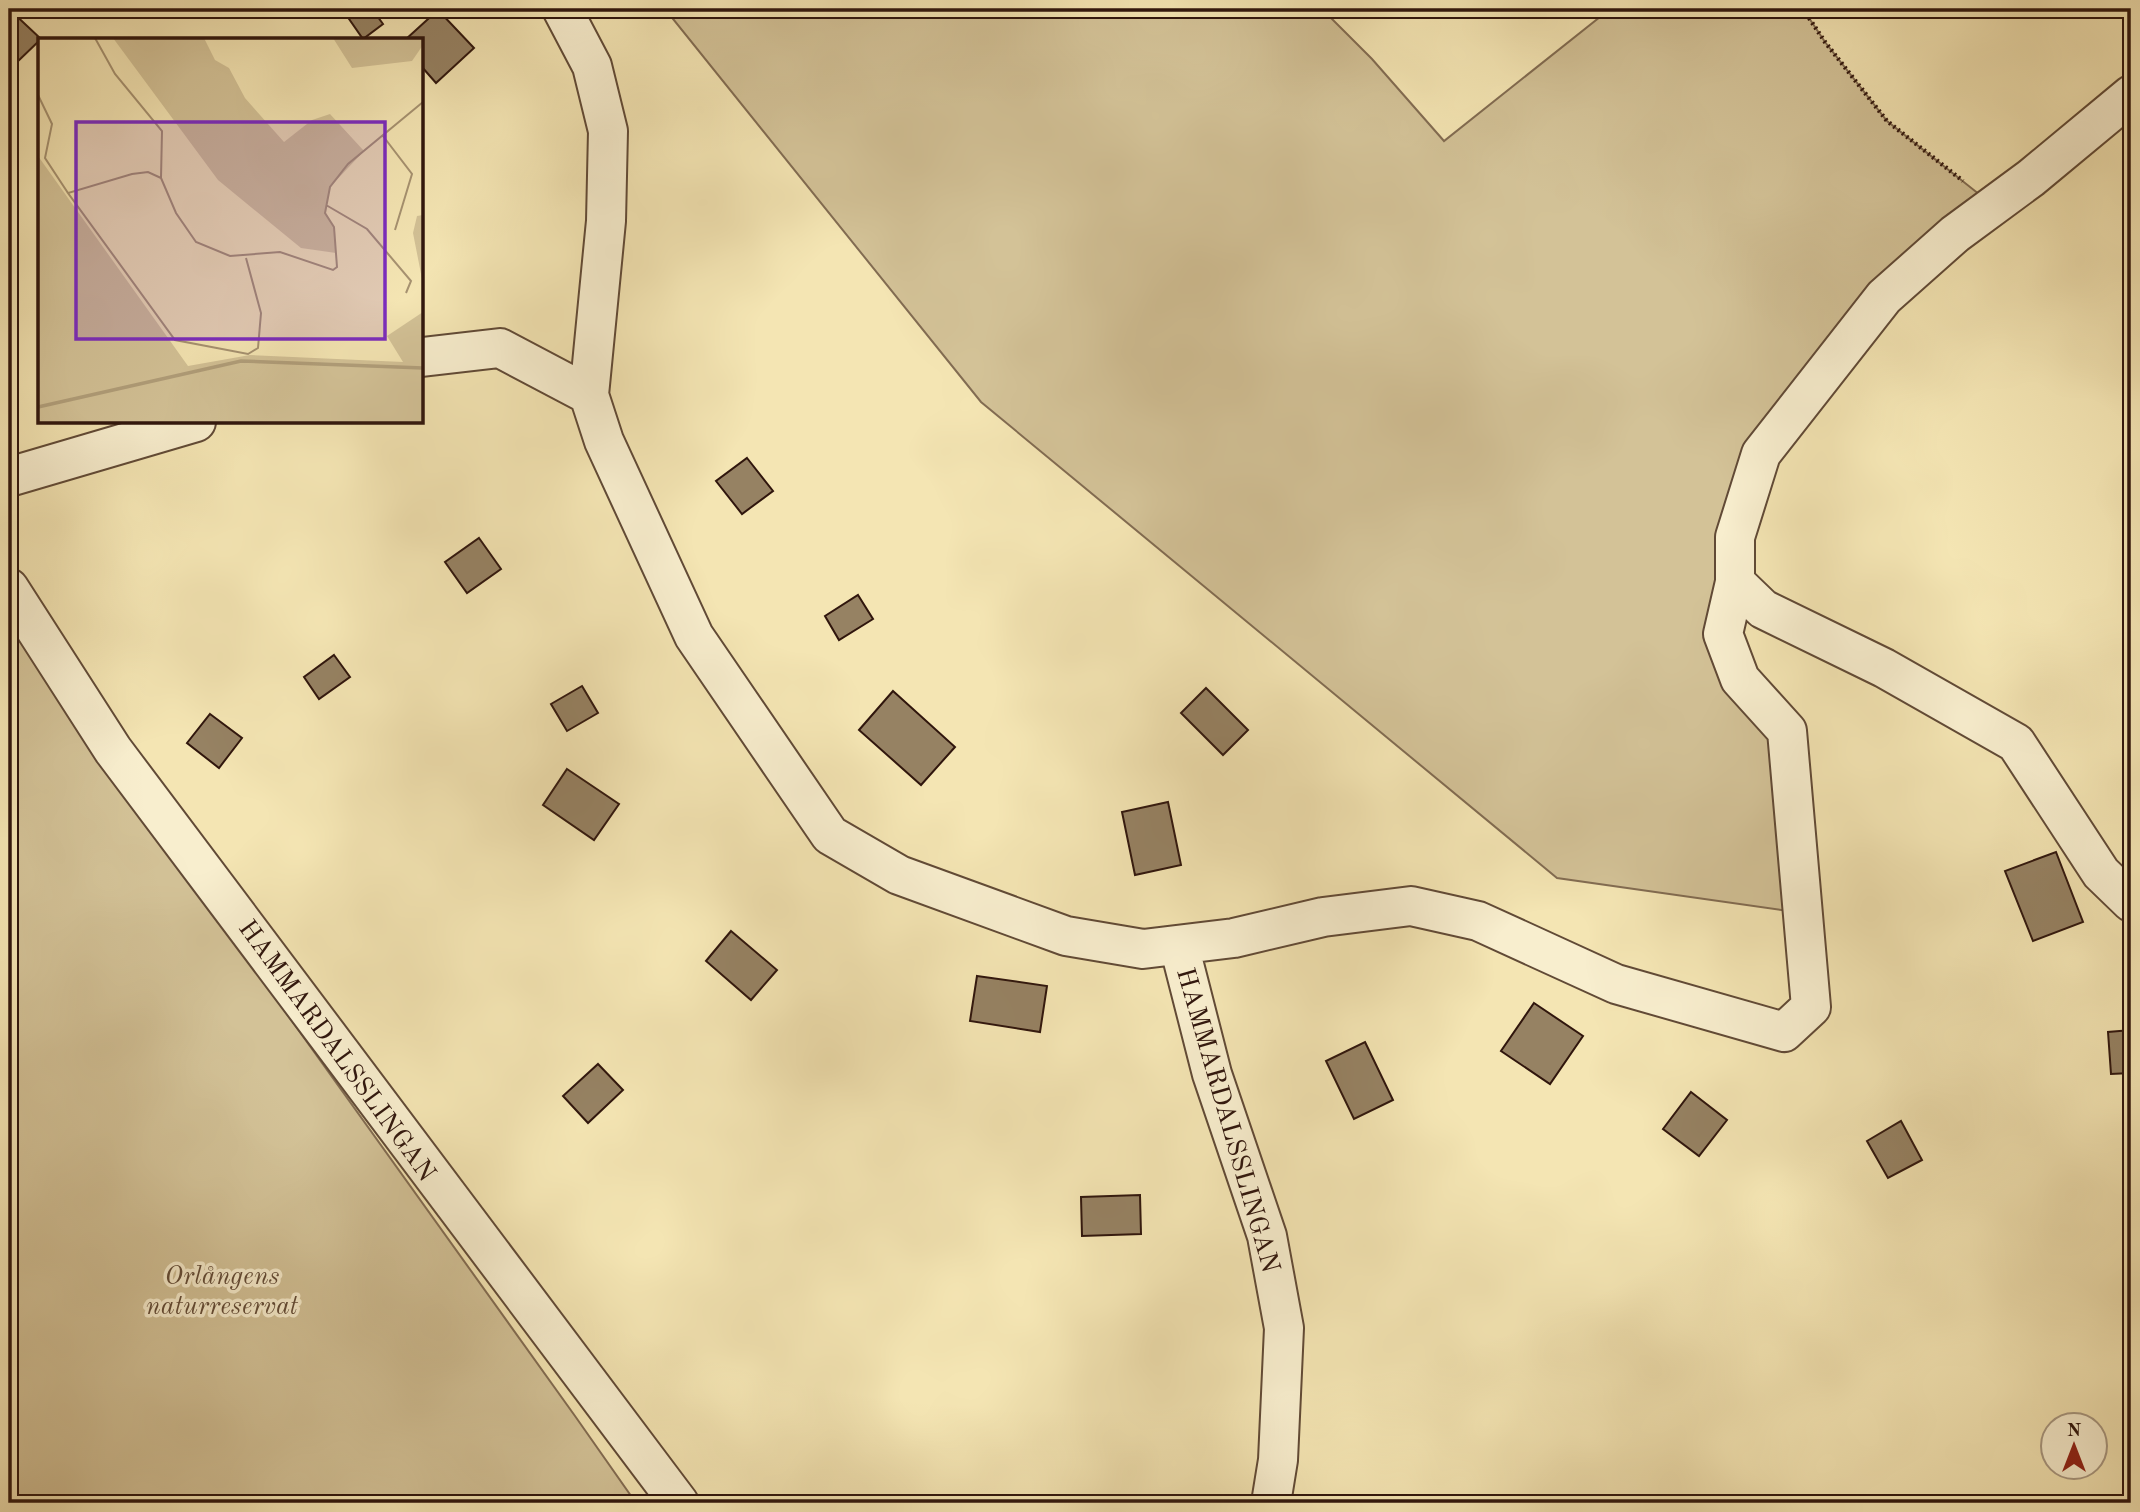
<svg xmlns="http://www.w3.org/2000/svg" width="2140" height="1512" viewBox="0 0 2140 1512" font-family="'Old Standard TT',serif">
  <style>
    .green { fill: #d3c297; stroke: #826c52; stroke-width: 2 }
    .building { fill: #968263; stroke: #30160d; stroke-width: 2 }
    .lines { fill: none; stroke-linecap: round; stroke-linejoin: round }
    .minor-casing { stroke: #614a36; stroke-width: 42 }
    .path { stroke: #30160d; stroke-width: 4.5; stroke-dasharray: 2 3.5; stroke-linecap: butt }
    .minor { stroke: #f8eece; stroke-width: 38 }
    .labels { text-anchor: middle; stroke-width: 7; stroke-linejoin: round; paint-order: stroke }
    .street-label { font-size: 26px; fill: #30160d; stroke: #f8eece }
    .park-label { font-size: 26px; font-style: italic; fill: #614a36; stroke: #f8eece }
    .inset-river { fill: none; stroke: #b19f7b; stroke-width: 3.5 }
    .inset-road { fill: none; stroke: #a69271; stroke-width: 2 }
    .view { fill: #7b2cbf; fill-opacity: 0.15; stroke: #7b2cbf; stroke-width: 3.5 }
    .inset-edge { fill: none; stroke: #30160d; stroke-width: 3.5 }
  </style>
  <rect width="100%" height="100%" fill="#f4e5b3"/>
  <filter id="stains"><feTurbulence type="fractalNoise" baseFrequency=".00286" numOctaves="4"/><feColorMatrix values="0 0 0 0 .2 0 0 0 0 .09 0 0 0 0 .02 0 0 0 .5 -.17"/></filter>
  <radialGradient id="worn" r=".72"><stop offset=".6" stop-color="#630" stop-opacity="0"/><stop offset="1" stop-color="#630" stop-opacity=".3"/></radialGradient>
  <path class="green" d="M665,9H1322L1372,59L1444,141L1610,9H1803L1825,42L1887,121L1994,206L1761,454L1723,634L1787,731L1802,913L1557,878L981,402Z
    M9,626L575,1416L636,1503H9Z"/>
  <path class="building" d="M9,9L41,39L14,65L9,59Z
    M358,9H372L383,24L363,39L347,16Z
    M438,10L474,48L436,83L422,67V40H405Z
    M747,458L773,491L742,514L716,481Z
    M479,538L501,569L467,593L445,562Z
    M858,595L873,619L839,640L825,616Z
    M334,655L350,677L319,699L304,677Z
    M582,686L598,713L567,731L551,704Z
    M1206,688L1248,730L1223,755L1181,713Z
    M893,691L955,747L921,785L859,730Z
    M210,714L242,738L219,768L187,743Z
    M567,769L619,804L594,840L543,805Z
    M1168,802L1181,865L1135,875L1122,812Z
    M2056,852L2083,922L2033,941L2005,871Z
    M731,931L777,970L751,1000L706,961Z
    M977,976L1047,986L1040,1032L970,1021Z
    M1534,1003L1583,1036L1550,1084L1501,1051Z
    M2131,1030V1073L2111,1074L2108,1032Z
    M1365,1042L1393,1100L1354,1119L1326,1061Z
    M598,1064L623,1090L588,1123L563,1096Z
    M1691,1092L1727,1120L1699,1156L1663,1129Z
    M1901,1121L1922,1160L1888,1178L1867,1141Z
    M1140,1195L1141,1234L1082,1236L1081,1197Z"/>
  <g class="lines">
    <defs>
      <path id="minor" d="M562,9L592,66L608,131L606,221L589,395L604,441L694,636L830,835L899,875L1066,936L1143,949L1234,938L1323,917L1411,906L1478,921L1616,984L1784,1032L1811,1007L1787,731L1740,679L1723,634L1735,582V537L1761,454L1884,297L1955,234L2031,178L2131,95
        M422,357L500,348L589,395
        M9,477L196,422
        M1735,582L1763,609L1884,668L2016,743L2101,873L2131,902
        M9,588L113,750L679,1503
        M1179,945L1212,1074L1267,1236L1284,1328L1278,1460L1271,1503"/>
    </defs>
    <use href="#minor" class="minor-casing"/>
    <path class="path" d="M1803,9L1825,42L1887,121L1963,181"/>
    <use href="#minor" class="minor"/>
  </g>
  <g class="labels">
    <g class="street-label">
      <text transform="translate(338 1050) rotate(54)" y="9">HAMMARDALSSLINGAN</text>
      <text transform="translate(1229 1120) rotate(74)" y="9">HAMMARDALSSLINGAN</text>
    </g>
    <g class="park-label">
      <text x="222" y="1284">Orlångens<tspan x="222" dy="30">naturreservat</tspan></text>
    </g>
  </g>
  <g transform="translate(38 38)">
    <rect width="385" height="385" fill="#f4e5b3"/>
    <path d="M75,0H166L177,22L191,30L207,60L246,104L274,82L292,76L326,113L292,149L287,175L296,189L298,215L263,210L180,142ZM295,0H385V7L374,23L314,30ZM0,118L150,328L212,317L365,324L349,298L385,274V385H0ZM385,177V246L375,195L379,178Z" fill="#d3c297"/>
    <path class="inset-river" d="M0,369L203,323L385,330"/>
    <path class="inset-road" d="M57,0L77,36L124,93L123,140L138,175L158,204L192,218L242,214L295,232L299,229L296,189L287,175L292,149L310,126L385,64M0,57L14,86L7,120L30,155M345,98L374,136L357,192M123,140L110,134L94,136L30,155L137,302L210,316L220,310L223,275L208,220M288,167L329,191L373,243L368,255"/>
    <path class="view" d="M38,84H347V301H38Z"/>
    <rect width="385" height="385" class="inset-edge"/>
  </g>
  <rect width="2140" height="1512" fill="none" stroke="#f4e5b3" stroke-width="35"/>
  <rect x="10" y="10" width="2119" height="1491" fill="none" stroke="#30160d" stroke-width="3.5"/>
  <rect x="18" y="18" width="2105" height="1477" fill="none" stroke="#30160d" stroke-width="2"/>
  <g transform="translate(2074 1446)"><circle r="33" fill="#f8eece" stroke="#a89881" stroke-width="2"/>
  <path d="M0-5L12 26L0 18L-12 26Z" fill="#8f2418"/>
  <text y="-10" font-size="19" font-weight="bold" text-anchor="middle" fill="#30160d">N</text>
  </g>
  <rect width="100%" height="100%" filter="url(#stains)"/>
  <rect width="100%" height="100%" fill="url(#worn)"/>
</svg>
